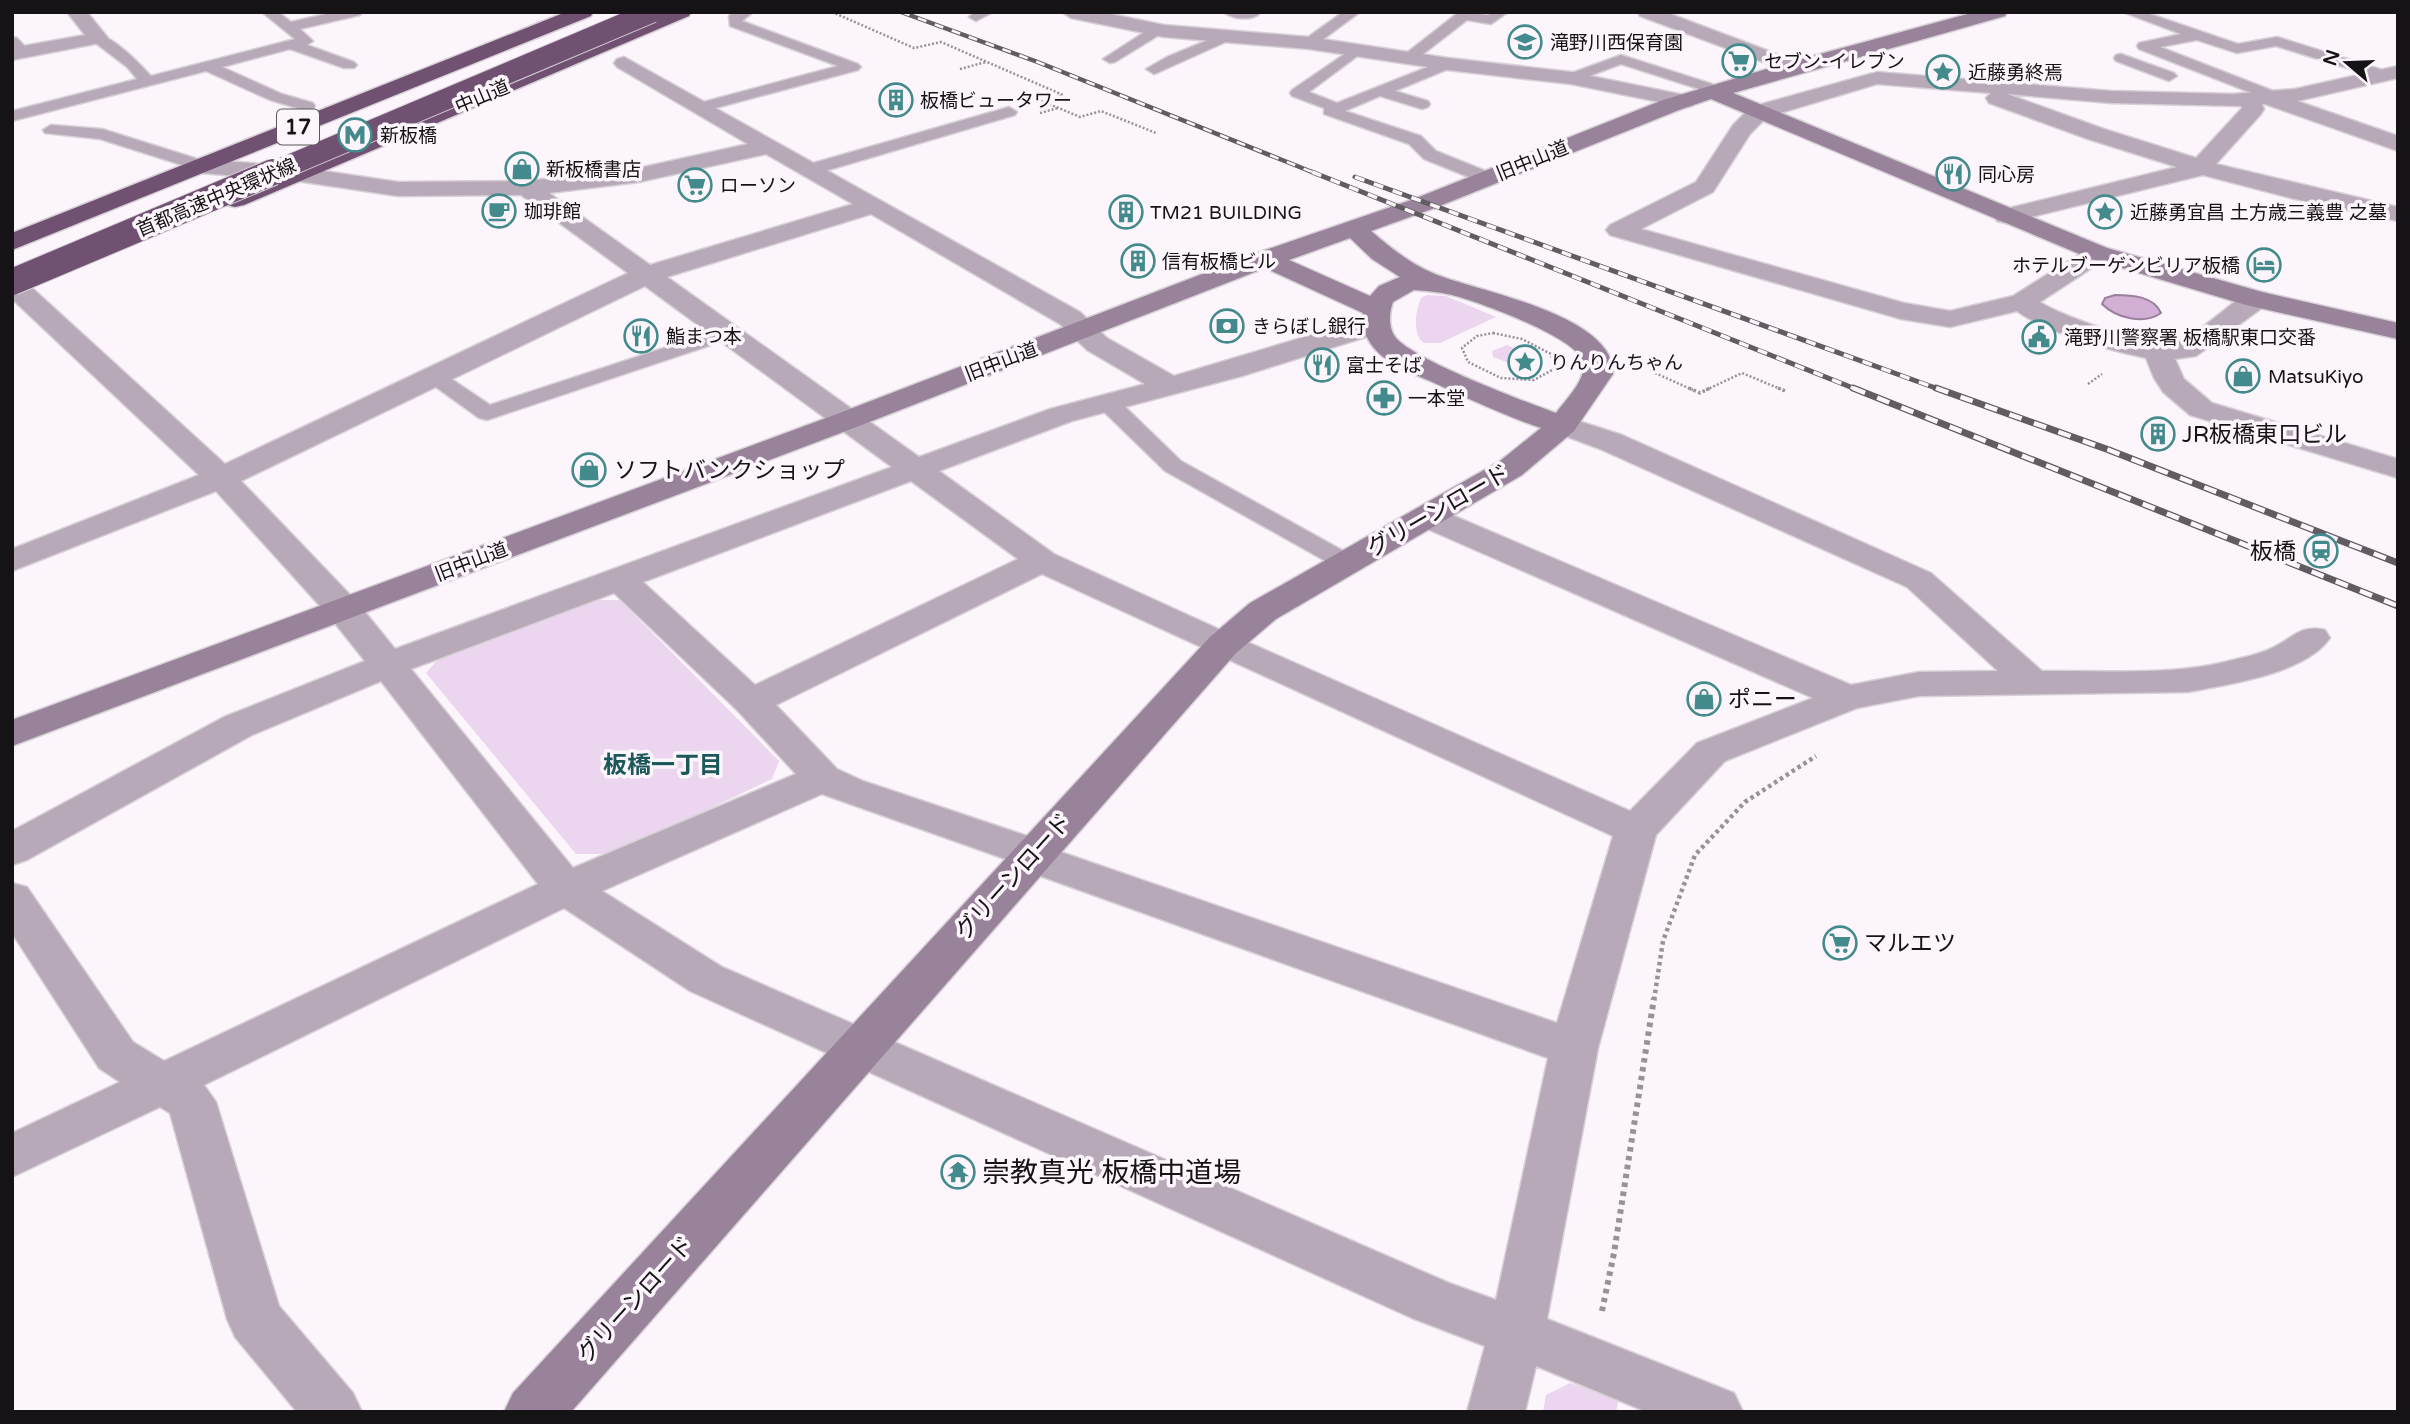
<svg xmlns="http://www.w3.org/2000/svg" width="2410" height="1424" viewBox="0 0 2410 1424" font-family="'Varela Round','Noto Sans JP',sans-serif">
  <style>
    .green { fill: #ecd5ee }
    .water { fill: #d2afd5; stroke: #9a809c; stroke-width: 2 }
    .lines { fill: none; stroke-linecap: round; stroke-linejoin: round }
    .lane-casing { stroke: #d7d1d7; stroke-width: 3 }
    .street-casing { stroke: #d7d1d7; stroke-width: 3 }
    .secondary-casing { stroke: #d7d1d7; stroke-width: 3 }
    .highway-casing { stroke: #d7d1d7; stroke-width: 3 }
    .path-far3 { stroke: #979297; stroke-width: 2.5; stroke-dasharray: 2 2; stroke-linecap: butt }
    .path-far2 { stroke: #979297; stroke-width: 3.5; stroke-dasharray: 2.5 2.5; stroke-linecap: butt }
    .path-far1 { stroke: #979297; stroke-width: 4.5; stroke-dasharray: 3.5 3.5; stroke-linecap: butt }
    .path { stroke: #979297; stroke-width: 6; stroke-dasharray: 4.5 4.5; stroke-linecap: butt }
    .lane { fill: #b8a9b9; fill-rule: evenodd }
    .street { fill: #b8a9b9; fill-rule: evenodd }
    .secondary { fill: #99839b; fill-rule: evenodd }
    .highway { fill: #705172; fill-rule: evenodd }
    .rail-far2-casing { stroke: #615c61; stroke-width: 4.5 }
    .rail-far1-casing { stroke: #615c61; stroke-width: 5 }
    .rail-casing { stroke: #615c61; stroke-width: 7 }
    .rail-far2 { stroke: #fcf5fc; stroke-width: 2.5; stroke-dasharray: 9; stroke-linecap: butt }
    .rail-far1 { stroke: #fcf5fc; stroke-width: 3.5; stroke-dasharray: 10; stroke-linecap: butt }
    .rail { stroke: #fcf5fc; stroke-width: 4.5; stroke-dasharray: 13; stroke-linecap: butt }
    .highway-bridge-far1-casing { stroke: #d7d1d7; stroke-width: 23; stroke-linecap: butt }
    .highway-bridge-casing { stroke: #d7d1d7; stroke-width: 28; stroke-linecap: butt }
    .highway-bridge-far1 { stroke: #705172; stroke-width: 21 }
    .highway-bridge { stroke: #705172; stroke-width: 26 }
    .labels { text-anchor: middle; stroke-width: 7; stroke-linejoin: round; paint-order: stroke }
    .far-poi-label { font-size: 19px; fill: #161316; stroke: #fcf5fc; text-anchor: start }
    .far-street-label { font-size: 19px; fill: #161316; stroke: #fcf5fc }
    .shield { fill: #fcf5fc; stroke: #5b575b; stroke-width: 2 }
    .shield-label { font-size: 21px; font-weight: bold; fill: #161316 }
    .poi-label { font-size: 23px; fill: #161316; stroke: #fcf5fc; text-anchor: start }
    .street-label { font-size: 23px; fill: #161316; stroke: #fcf5fc }
    .neighbourhood-label { font-size: 24px; font-weight: bold; fill: #1c585a; stroke: #fcf5fc }
    .near-poi-label { font-size: 28px; fill: #161316; stroke: #fcf5fc; text-anchor: start }
  </style>
  <rect width="100%" height="100%" fill="#fcf5fc"/>
  <path class="green" d="M1427,295L1446,296L1496,317L1440,343H1424C1412,335 1415,309 1422,297Z
    M1507,345L1535,357L1532,364H1512L1493,357L1492,351Z
    M585,600H620L779,761L772,779L615,854H576L426,673L441,656Z
    M1570,1383L1619,1398L1616,1412H1543L1546,1395Z"/>
  <path class="water" d="M2115,295C2131,295 2154,296 2161,313C2144,325 2116,318 2102,304L2105,298Z"/>
  <g class="lines">
    <defs>
      <path id="lane" d="M262,12H278L291,22L335,12H362L360,15L300,29L313,41L307,45L354,62L357,65L354,68H344L290,49L222,67L282,94L313,103L315,106L313,109L307,111L270,100L206,71L12,121V111L137,79L127,67L93,41L91,38L93,35C109,31 140,64 151,76L295,39Z
        M733,12H753L742,21L858,64L861,67L858,70L708,110H696L694,107L696,104L838,66L730,26L729,16Z
        M975,12H993L976,21L969,17Z
        M1224,12H1258L1259,14C1251,21 1232,19 1224,12Z
        M1343,12H1360L1314,46H1304L1302,43L1304,40Z
        M1459,12L1488,15L1492,12H1508L1491,24L1467,20L1414,61H1404L1402,58L1404,55Z
        M2123,12H2144L2238,44L2277,37L2389,72L2392,75L2384,80L2379,78L2276,46L2237,53L2197,40L2160,47L2281,94L2283,97L2281,100L2275,102L2139,49L2137,46L2139,43L2181,34Z
        M1164,27L1169,28L1171,31L1169,34L1159,35L1115,62L1110,63L1103,59L1151,28Z
        M1225,33L1232,37L1230,40L1159,72L1154,74L1146,69L1167,57Z
        M12,37L17,38L30,52L28,55H18L12,50Z
        M1355,47L1360,48L1362,51L1360,54L1309,92L1337,103L1443,61H1453L1456,64L1453,67L1395,91L1428,101L1430,104L1428,107L1422,109L1380,96L1345,111L1421,136L1436,151L1493,174L1496,178L1493,182H1481L1424,159L1409,144L1324,114V108L1292,96L1290,93L1292,90Z
        M2121,54L2174,73L2177,76L2169,81L2116,61L2114,58L2116,55Z
        M1621,55L1712,84L1720,92L1712,97L1702,90L1621,64L1571,83L1563,78L1566,75Z
        M1009,107L1017,112L1015,115L815,174L809,175L800,170L803,166Z
        M51,125L102,129L207,162L210,166L201,171L100,139L45,133L43,130Z
        M725,328L732,330L735,334L732,338L487,420L479,418L422,377L425,372H441L490,405Z
        M1107,395L1115,397L1181,461L1356,558L1360,563L1356,568L1347,571L1338,568L1165,471L1099,407L1096,402L1099,397Z"/>
      <path id="street" d="M67,12H87L108,38L105,42L12,60V48L85,35Z
        M1062,12H1101L1164,25L1309,37L1448,58L1571,72L1684,95L1692,96L1695,101L1692,106L1684,107L1571,84L1448,70L1309,49L1164,37L1071,18Z
        M1638,12H1665L1801,63L1804,67L1801,71H1787L1640,16Z
        M624,57L1080,312L1107,338L1174,376L1365,319L1375,317L1385,319L1389,325L1385,331L1242,376L1072,421L939,471L1054,554L1236,637L1630,811L1697,743L1813,698L1416,524L1411,517L1416,510L1428,507L1440,510L1851,685L1919,672L1998,671L1907,587L1600,449L1552,431L1548,425L1552,419L1563,416L1622,435L1931,573L2042,671C2100,670 2168,676 2225,662C2240,658 2258,655 2272,648C2292,639 2300,624 2325,630L2330,638C2305,674 2229,684 2188,692L1919,696L1857,708L1725,761L1656,835L1598,1048L1547,1319L1734,1393L1743,1412H1647L1536,1366L1525,1412H1467L1485,1346L1412,1318L690,991L564,908L204,1085L216,1102L279,1306L353,1393L362,1412H297L235,1337L227,1319L170,1113L160,1107L12,1177V1133L120,1082L99,1068L12,933V883L27,887L133,1042L164,1061L538,884L381,681L252,735L27,860L12,865V831L224,717L365,661L330,617L216,491L12,571V549L199,475L12,299V286L20,284L30,286L225,464L628,273L521,195L398,196L297,181L201,173L193,171L189,166L193,161L201,159L297,167L398,182L527,181L639,168L748,144L617,67L614,63L617,59ZM766,154L853,204L650,265L549,193L639,182ZM871,214L1060,324L1087,350L1145,384L1050,409L919,457L667,277ZM645,286L892,467L395,649L356,601L241,481ZM911,481L1018,559L755,685L643,582ZM1042,574L1613,836L1557,1023L1052,849L1048,843L863,781L837,769L776,705ZM614,593L737,710L796,774L573,868L411,669ZM822,794L1011,861L1015,867L1548,1058L1496,1300L1449,1283L722,967L602,891Z
        M2398,66V78L2297,101L2398,136V151L2265,104H2262L2264,109L2261,114L2216,164L2398,207V221L2295,199L2203,175L2006,223L1997,221L1994,216L1997,211L2177,167L2088,139L1989,103L1986,98L1991,93L1877,84L1767,117L1750,134L1713,192L1641,229L1904,303L1950,311L2013,296L2089,248L2098,245L2107,248L2111,253L2107,258L2040,302C2060,316 2158,351 2180,341C2201,331 2227,307 2246,293L2256,291L2266,293L2270,299L2266,305L2196,356L2175,359L2184,379L2212,403L2398,459V478L2190,415L2163,392L2154,378L2146,358C2109,350 2047,333 2017,311L1950,327L1901,319L1610,235L1606,230L1610,225L1696,182L1733,125L1751,107L1877,72L2111,91L2233,94L2295,89ZM2007,94L2111,103L2241,106L2242,108L2196,158L2104,129Z"/>
      <path id="secondary" d="M1975,12H2007L2005,16L1733,93L2107,248L2262,292L2398,323V339L2246,305L2089,258L1711,99L1679,110L1432,209L1371,231C1393,250 1416,268 1443,277C1484,292 1616,317 1613,374L1574,431L1522,475L1276,619L1236,653L571,1412H504L513,1393L1210,637L1250,603L1500,461L1541,428C1503,415 1467,398 1430,381C1414,374 1396,368 1382,356C1369,345 1361,330 1363,313L1265,268L859,426L12,746V720L837,414L1257,253L1414,199L1663,100L1787,63ZM1350,238L1372,259L1400,277L1379,286L1370,296L1289,260ZM1414,290C1427,291 1439,292 1452,295C1477,301 1578,338 1583,362C1587,379 1566,399 1556,413C1523,401 1416,361 1396,338C1388,328 1389,313 1393,302Z"/>
      <path id="highway" d="M566,12H593L591,16L12,250V233Z
        M665,12H691L689,16L244,205L235,207L226,205L223,200L226,195Z"/>
    </defs>
    <use href="#lane" class="lane-casing"/>
    <use href="#street" class="street-casing"/>
    <use href="#secondary" class="secondary-casing"/>
    <use href="#highway" class="highway-casing"/>
    <path class="path-far3" d="M832,12L914,48L941,42L1063,95L1042,101L1080,117L1101,111L1156,133
      M960,69L986,62
      M1040,113L1058,108
      M1493,333L1522,339L1551,354L1554,369L1534,380L1501,378L1468,362L1462,348L1477,336Z
      M1655,373L1693,390
      M2088,384L2102,374
      M1706,390L1742,373L1783,390"/>
    <path class="path-far2" d="M1689,388L1700,393L1710,388
      M1778,388L1785,391"/>
    <path class="path-far1" d="M1654,1000L1663,941L1695,855L1745,802L1816,756"/>
    <path class="path" d="M1602,1311L1614,1253L1654,998"/>
    <use href="#lane" class="lane"/>
    <use href="#street" class="street"/>
    <use href="#secondary" class="secondary"/>
    <use href="#highway" class="highway"/>
    <defs>
      <path id="rail-far2" d="M901,12L1035,61L1317,174"/>
      <path id="rail-far1" d="M1312,172L1858,390
        M1355,177L1941,390"/>
      <path id="rail" d="M1853,388L2398,606
        M1936,388L2109,450L2398,563"/>
    </defs>
    <use href="#rail-far2" class="rail-far2-casing"/>
    <use href="#rail-far1" class="rail-far1-casing"/>
    <use href="#rail" class="rail-casing"/>
    <use href="#rail-far2" class="rail-far2"/>
    <use href="#rail-far1" class="rail-far1"/>
    <use href="#rail" class="rail"/>
    <defs>
      <path id="highway-bridge-far1" d="M269,174L652,12"/>
      <path id="highway-bridge" d="M12,282L273,172"/>
    </defs>
    <use href="#highway-bridge-far1" class="highway-bridge-far1-casing"/>
    <use href="#highway-bridge" class="highway-bridge-casing"/>
    <use href="#highway-bridge-far1" class="highway-bridge-far1"/>
    <use href="#highway-bridge" class="highway-bridge"/>
  </g>
  <defs>
    <symbol id="school-ring" viewBox="-11 -11 22 22"><circle r="9.5" fill="#fcf5fc" stroke="#428a8c" stroke-width="1.5"/><path d="M0-5L7-2L0 1L-7-2ZM-4 1L0 2.5L4 1V4Q0 6-4 4Z" fill="#428a8c"/></symbol>
    <symbol id="supermarket-ring" viewBox="-11 -11 22 22"><circle r="9.5" fill="#fcf5fc" stroke="#428a8c" stroke-width="1.5"/><path d="M-6-5.5h2.5l.6 2H6L4.5 2H-2.5L-4.4-4H-6ZM-1.5 3.2a1.3 1.3 0 1 0 .1 0ZM3 3.2a1.3 1.3 0 1 0 .1 0Z" fill="#428a8c"/></symbol>
    <symbol id="sight-ring" viewBox="-11 -11 22 22"><circle r="9.5" fill="#fcf5fc" stroke="#428a8c" stroke-width="1.5"/><path d="M0-6L1.8-2.2L6-1.7L2.9 1.2L3.7 5.4L0 3.3L-3.7 5.4L-2.9 1.2L-6-1.7L-1.8-2.2Z" fill="#428a8c"/></symbol>
    <symbol id="building-ring" viewBox="-11 -11 22 22"><circle r="9.5" fill="#fcf5fc" stroke="#428a8c" stroke-width="1.5"/><path d="M-4-6H4V6H1V3H-1V6H-4ZM-2.5-4.3h1.7v1.8h-1.7ZM.8-4.3h1.7v1.8H.8ZM-2.5-1h1.7V.8h-1.7ZM.8-1h1.7V.8H.8Z" fill="#428a8c"/></symbol>
    <symbol id="metro-ring" viewBox="-11 -11 22 22"><circle r="9.5" fill="#fcf5fc" stroke="#428a8c" stroke-width="1.5"/><path d="M-5.5 5V-5H-3L0 0L3-5H5.5V5H3V-.5L0 4L-3-.5V5Z" fill="#428a8c"/></symbol>
    <symbol id="shop-ring" viewBox="-11 -11 22 22"><circle r="9.5" fill="#fcf5fc" stroke="#428a8c" stroke-width="1.5"/><path d="M-5-2.5h2.3a2.7 3.5 0 0 1 5.4 0H5L5.5 6h-11ZM-1.5-2.5h3a1.5 2.3 0 0 0-3 0Z" fill="#428a8c"/></symbol>
    <symbol id="restaurant-ring" viewBox="-11 -11 22 22"><circle r="9.5" fill="#fcf5fc" stroke="#428a8c" stroke-width="1.5"/><path d="M-5-6h1v4h1v-4h1v4h1v-4h1v5L-1.5 .5V6h-2V.5L-5-1ZM5-6V6H3V1.5H1.5Q1.5-4 5-6Z" fill="#428a8c"/></symbol>
    <symbol id="cafe-ring" viewBox="-11 -11 22 22"><circle r="9.5" fill="#fcf5fc" stroke="#428a8c" stroke-width="1.5"/><path d="M-5.5-4.5H6V0H3Q3 3.5 0 3.5H-2.5Q-5.5 3.5-5.5 0ZM3-3.2v2h1.7v-2ZM-6 4.5H4V6H-6Z" fill="#428a8c"/></symbol>
    <symbol id="hotel-ring" viewBox="-11 -11 22 22"><circle r="9.5" fill="#fcf5fc" stroke="#428a8c" stroke-width="1.5"/><path d="M-6-4.5h1.5V1H6V5H4.5V3h-9V5H-6ZM-4 0a1.8 1.8 0 1 1 3.6 0ZM.5 0V-2.5h3Q6-2.5 6 0Z" fill="#428a8c"/></symbol>
    <symbol id="bank-ring" viewBox="-11 -11 22 22"><circle r="9.5" fill="#fcf5fc" stroke="#428a8c" stroke-width="1.5"/><path d="M-6-4H6V4H-6ZM0-2.3a2.3 2.3 0 1 0 0 4.6a2.3 2.3 0 1 0 0-4.6Z" fill="#428a8c"/></symbol>
    <symbol id="civic-ring" viewBox="-11 -11 22 22"><circle r="9.5" fill="#fcf5fc" stroke="#428a8c" stroke-width="1.5"/><path d="M-.6-6.5H3V-4.5H.6V-3L4-1V1h2V6H-6V1h2V-1L-.6-3ZM-1.2 2.5V6h2.4V2.5Z" fill="#428a8c"/></symbol>
    <symbol id="pharmacy-ring" viewBox="-11 -11 22 22"><circle r="9.5" fill="#fcf5fc" stroke="#428a8c" stroke-width="1.5"/><path d="M-2-6h4v4h4v4h-4v4h-4v-4h-4v-4h4Z" fill="#428a8c"/></symbol>
    <symbol id="station-ring" viewBox="-11 -11 22 22"><circle r="9.5" fill="#fcf5fc" stroke="#428a8c" stroke-width="1.5"/><path d="M-3-6H3Q5-6 5-4V2Q5 4 3 4L4.5 6H3L1.5 4h-3L-3 6H-4.5L-3 4Q-5 4-5 2V-4Q-5-6-3-6ZM-3.5-4v3h7v-3ZM-3.5 1v1.5H-2V1ZM2 1v1.5H3.5V1Z" fill="#428a8c"/></symbol>
    <symbol id="temple-ring" viewBox="-11 -11 22 22"><circle r="9.5" fill="#fcf5fc" stroke="#428a8c" stroke-width="1.5"/><path d="M0-6L5-2H3V0L6.5 2.5H4V6H1.5V3h-3V6H-4V2.5H-6.5L-3 0V-2H-5Z" fill="#428a8c"/></symbol>
  </defs>
  <g fill-rule="evenodd">
    <use href="#school-ring" x="1506" y="23" width="38" height="38"/>
    <use href="#supermarket-ring" x="1720" y="42" width="38" height="38"/>
    <use href="#sight-ring" x="1924" y="53" width="38" height="38"/>
    <use href="#building-ring" x="877" y="81" width="38" height="38"/>
    <use href="#metro-ring" x="336" y="116" width="38" height="38"/>
    <use href="#shop-ring" x="503" y="150" width="38" height="38"/>
    <use href="#restaurant-ring" x="1934" y="155" width="38" height="38"/>
    <use href="#supermarket-ring" x="676" y="166" width="38" height="38"/>
    <use href="#cafe-ring" x="480" y="192" width="38" height="38"/>
    <use href="#building-ring" x="1107" y="193" width="38" height="38"/>
    <use href="#sight-ring" x="2086" y="193" width="38" height="38"/>
    <use href="#building-ring" x="1119" y="242" width="38" height="38"/>
    <use href="#hotel-ring" x="2245" y="246" width="38" height="38"/>
    <use href="#bank-ring" x="1208" y="307" width="38" height="38"/>
    <use href="#restaurant-ring" x="622" y="317" width="38" height="38"/>
    <use href="#civic-ring" x="2020" y="318" width="38" height="38"/>
    <use href="#sight-ring" x="1506" y="343" width="38" height="38"/>
    <use href="#restaurant-ring" x="1303" y="346" width="38" height="38"/>
    <use href="#shop-ring" x="2224" y="357" width="38" height="38"/>
    <use href="#pharmacy-ring" x="1365" y="379" width="38" height="38"/>
    <use href="#building-ring" x="2139" y="415" width="38" height="38"/>
    <use href="#shop-ring" x="570" y="451" width="38" height="38"/>
    <use href="#station-ring" x="2302" y="532" width="38" height="38"/>
    <use href="#shop-ring" x="1685" y="680" width="38" height="38"/>
    <use href="#supermarket-ring" x="1821" y="924" width="38" height="38"/>
    <use href="#temple-ring" x="939" y="1153" width="38" height="38"/>
  </g>
  <g class="labels">
    <g class="far-poi-label">
      <text x="1550" y="49">滝野川西保育園</text>
      <text x="1764" y="68">セブン-イレブン</text>
      <text x="1968" y="79">近藤勇終焉</text>
      <text x="920" y="107">板橋ビュータワー</text>
      <text x="380" y="142">新板橋</text>
      <text x="546" y="176">新板橋書店</text>
      <text x="1978" y="181">同心房</text>
      <text x="720" y="192">ローソン</text>
      <text x="524" y="218">珈琲館</text>
      <text x="1150" y="219">TM21 BUILDING</text>
      <text x="2130" y="219">近藤勇宜昌 土方歳三義豊 之墓</text>
      <text x="1162" y="268">信有板橋ビル</text>
      <text x="2240" y="272" text-anchor="end">ホテルブーゲンビリア板橋</text>
      <text x="1252" y="333">きらぼし銀行</text>
      <text x="666" y="343">鮨まつ本</text>
      <text x="2064" y="344">滝野川警察署 板橋駅東口交番</text>
      <text x="1550" y="369">りんりんちゃん</text>
      <text x="1346" y="372">富士そば</text>
      <text x="2268" y="383">MatsuKiyo</text>
      <text x="1408" y="405">一本堂</text>
    </g>
    <g class="far-street-label">
      <text transform="translate(482 96) rotate(-23)" y="7">中山道</text>
      <text transform="translate(1532 160) rotate(-22)" y="7">旧中山道</text>
      <text transform="translate(216 197) rotate(-23)" y="7">首都高速中央環状線</text>
      <text transform="translate(1001 361) rotate(-21)" y="7">旧中山道</text>
      <text transform="translate(471 561) rotate(-21)" y="7">旧中山道</text>
    </g>
    <rect class="shield" x="277" y="109.5" width="42" height="35" rx="5"/>
    <g class="shield-label">
      <text x="298" y="134">17</text>
    </g>
    <g class="poi-label">
      <text x="2182" y="442">JR板橋東口ビル</text>
      <text x="614" y="478">ソフトバンクショップ</text>
      <text x="2296" y="559" text-anchor="end">板橋</text>
      <text x="1728" y="707">ポニー</text>
      <text x="1864" y="951">マルエツ</text>
    </g>
    <g class="street-label">
      <text transform="translate(1438 510) rotate(-30)" y="8">グリーンロード</text>
      <text transform="translate(1013 876) rotate(-48)" y="8">グリーンロード</text>
      <text transform="translate(635 1299) rotate(-48)" y="8">グリーンロード</text>
    </g>
    <g class="neighbourhood-label">
      <text x="663" y="773">板橋一丁目</text>
    </g>
    <g class="near-poi-label">
      <text x="982" y="1182">崇教真光 板橋中道場</text>
    </g>
  </g>
  <rect width="2410" height="1424" fill="none" stroke="#161316" stroke-width="28"/>
  <g transform="translate(2347 63) rotate(289)" stroke="#fcf5fc" stroke-width="5" paint-order="stroke">
  <path d="M0-5L12 26L0 18L-12 26Z" fill="#161316"/>
  <text y="-10" font-size="19" font-weight="bold" text-anchor="middle" fill="#161316">N</text>
  </g>
</svg>
